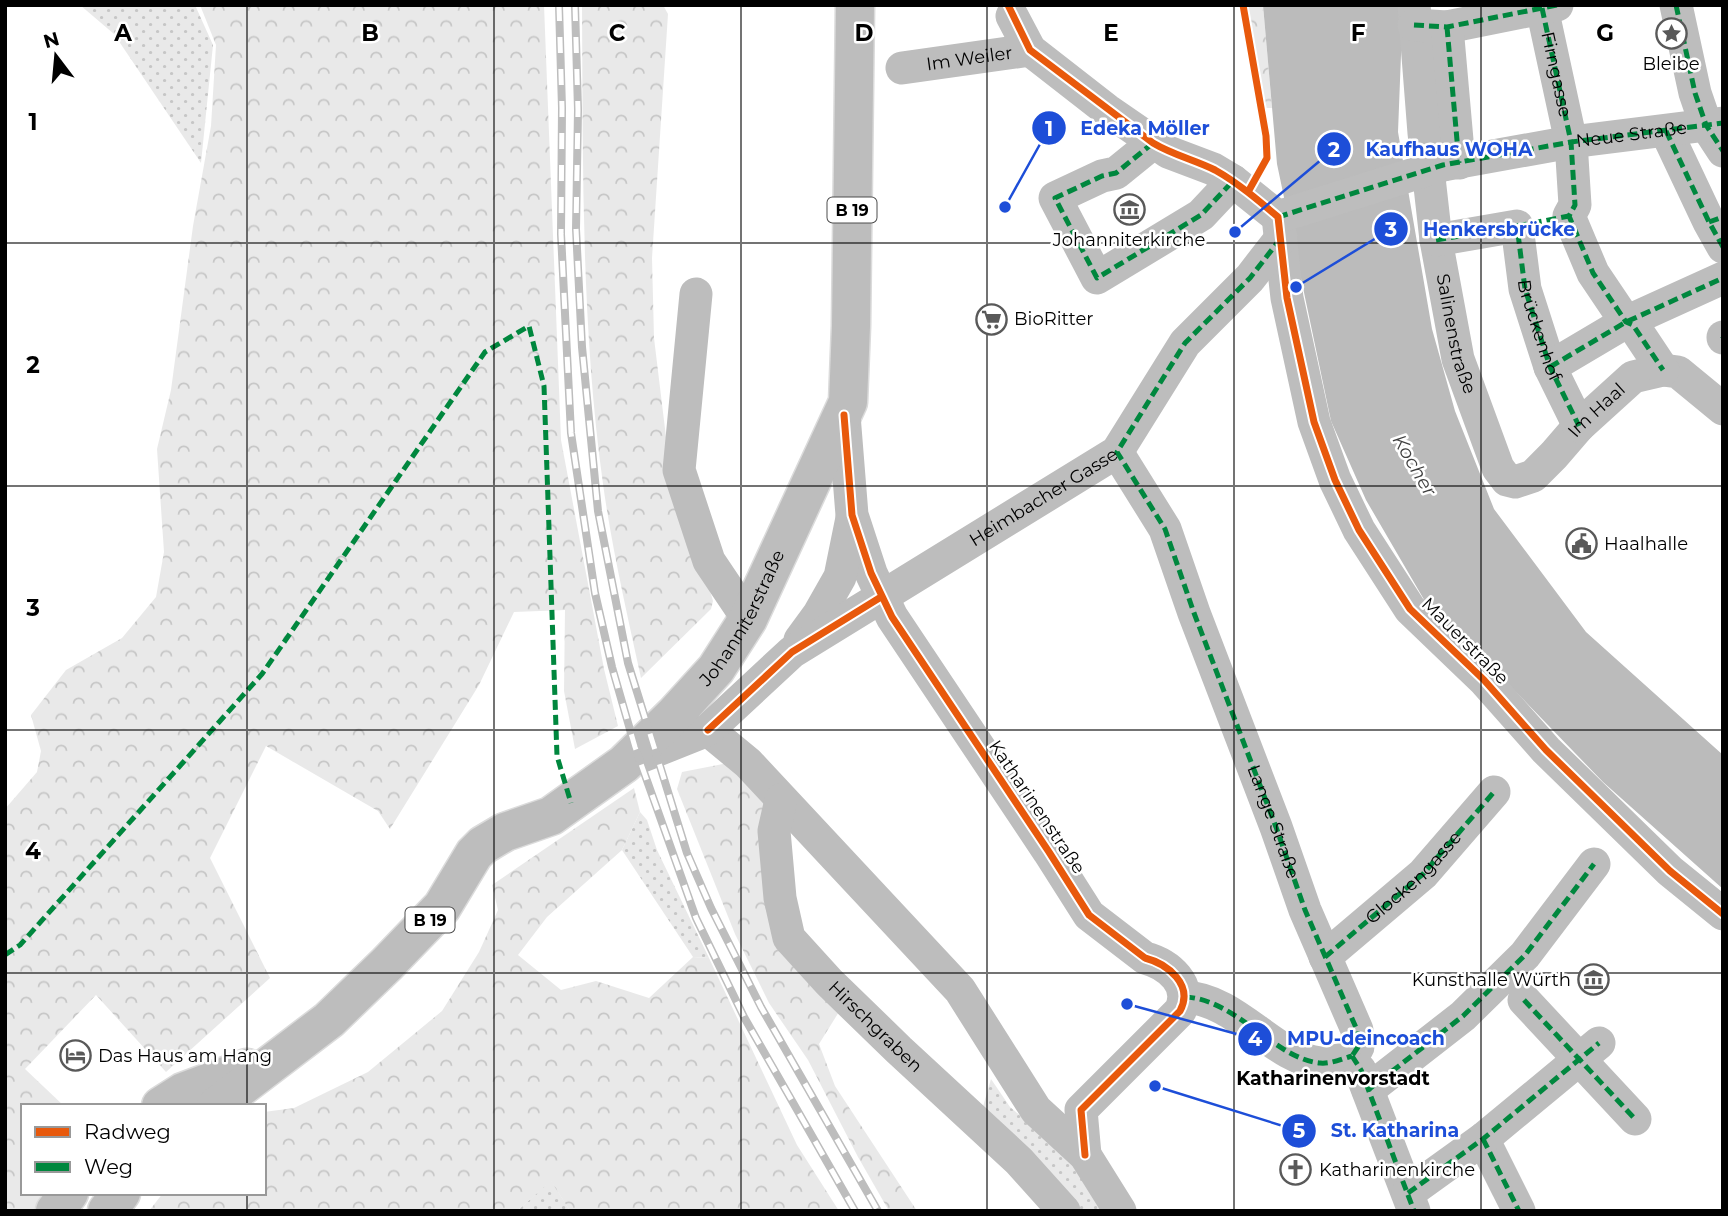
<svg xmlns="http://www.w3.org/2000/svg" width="1728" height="1216" viewBox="0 0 1728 1216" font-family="Montserrat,sans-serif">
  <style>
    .grass { fill: url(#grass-dots) }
    .forest { fill: url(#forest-crowns) }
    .water { fill: #bbb }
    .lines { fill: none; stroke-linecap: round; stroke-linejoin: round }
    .major-casing { stroke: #dbdbdb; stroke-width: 41 }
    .minor { stroke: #bdbdbd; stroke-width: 33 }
    .major { stroke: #bdbdbd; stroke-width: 38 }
    .rail-casing { stroke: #bdbdbd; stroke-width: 8 }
    .rail { stroke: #fff; stroke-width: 5; stroke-dasharray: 16; stroke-linecap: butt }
    .minor-bridge { stroke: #bdbdbd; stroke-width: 33 }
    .quiet { stroke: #00873e; stroke-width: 5; stroke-dasharray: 10 5; stroke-linecap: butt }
    .cycleway-casing { stroke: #fff; stroke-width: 11 }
    .cycleway { stroke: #e8590c; stroke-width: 7 }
    .grid { fill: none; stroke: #000; stroke-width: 2; stroke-opacity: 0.55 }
    .labels { text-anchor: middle; stroke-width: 5; stroke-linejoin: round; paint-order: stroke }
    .shield { fill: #fff; stroke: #4c4c4c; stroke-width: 2 }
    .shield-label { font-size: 16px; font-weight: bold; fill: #000 }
    .street-label { font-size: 18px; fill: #000; stroke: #fff }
    .poi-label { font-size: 18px; fill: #000; stroke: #fff; text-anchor: start }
    .water-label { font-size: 19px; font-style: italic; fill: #3f3f3f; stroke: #fff }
    .neighbourhood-label { font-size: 19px; font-weight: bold; fill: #000; stroke: #fff }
    .grid-label { font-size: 23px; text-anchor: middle; font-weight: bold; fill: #000; stroke: #fff; stroke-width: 5; stroke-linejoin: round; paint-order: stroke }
    .leader { fill: none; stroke: #1d4ed8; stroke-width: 2.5 }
    .callout-dot { fill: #1d4ed8; stroke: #fff; stroke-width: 2.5 }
    .mark-label { font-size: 21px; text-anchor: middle; font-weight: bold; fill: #fff }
    .callout-label { font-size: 19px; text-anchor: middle; font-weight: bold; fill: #1d4ed8; stroke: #fff; stroke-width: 5; stroke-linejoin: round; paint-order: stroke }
  </style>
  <defs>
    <pattern id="grass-dots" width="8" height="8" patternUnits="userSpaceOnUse" patternTransform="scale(1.75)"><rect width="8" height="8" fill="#e9e9e9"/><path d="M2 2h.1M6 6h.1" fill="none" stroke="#c6c6c6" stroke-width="1.8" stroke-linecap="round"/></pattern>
    <pattern id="forest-crowns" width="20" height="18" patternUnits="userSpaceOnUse" patternTransform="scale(1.75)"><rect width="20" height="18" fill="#e9e9e9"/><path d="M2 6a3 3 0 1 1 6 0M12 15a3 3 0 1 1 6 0" fill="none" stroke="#c6c6c6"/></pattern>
  </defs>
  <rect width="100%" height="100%" fill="#fff"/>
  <path class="grass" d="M80,5H195L213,45L201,163L114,34Z
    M640,812L647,820L657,850L709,958L693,957L622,850Z
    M991,1079L1010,1107L1085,1171L1111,1211H1078L982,1110Z
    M551,1180L570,1211H517Z"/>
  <path class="forest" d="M200,5H544L561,440L604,669L618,726L575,749L564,691L565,610L514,612L479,685L390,829L378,811L266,746L210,858L270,978L166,1072L96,995L25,1069L64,1106H23V1193H54L40,1211H5V809L37,772L41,751L31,715L66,670L122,638L156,597L164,552L157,449L171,390L193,226L211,126L216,45Z
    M582,5H663L668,14L652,258L654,338L666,437L713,601L711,609L641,678C627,613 612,549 603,484C581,325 583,165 582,5Z
    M1241,5H1263L1272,108H1265Z
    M728,763L771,799L769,870L842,1007L819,1044L835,1086L917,1211H889L858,1157L808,1060L769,1003L735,934L677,789L682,772Z
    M634,788L640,812L622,850L547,917L518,955L561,990L596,981L649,998L693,957L709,958L797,1145L839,1211H570L551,1181L517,1211H149L163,1193H264V1112L294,1108L368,1072L442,1011L479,952L498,910L492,885Z"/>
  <path class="water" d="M1263,5H1399L1402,29L1398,132L1432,329L1455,411L1494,509L1586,632L1723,755V889L1603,782L1517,693L1433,615L1366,500L1331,421L1277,164Z"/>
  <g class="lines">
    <defs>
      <g id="major">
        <path d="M161,1106L183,1092L247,1068"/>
        <path id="s7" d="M216,1106L329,1020L387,964L442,907L474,854L483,845L505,832L551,816L624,764L674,715L716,669L748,619L848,402L851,326L855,5"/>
        <path d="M55,1211L69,1193"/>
        <path d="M107,1211L121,1193"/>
      </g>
    </defs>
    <use href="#major" class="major-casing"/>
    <g class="minor">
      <path id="s1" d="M1414,5L1424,133L1436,240L1458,359L1498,468L1507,480L1515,482L1533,476L1554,455L1579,426L1633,377L1663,370L1678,372L1723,409"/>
      <path d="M1676,5L1695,93L1706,125L1723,151"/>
      <path d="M1542,8L1571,142L1575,205L1569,216L1593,273L1626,322L1633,325L1663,370"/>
      <path d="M1012,16L1030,50L1107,110L1168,152L1213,169L1233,181L1278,217"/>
      <path d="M1414,25L1447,27L1557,5"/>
      <path d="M1447,27L1459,163"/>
      <path id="s2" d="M902,68L1030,50"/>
      <path d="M1666,131L1709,222L1723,247"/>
      <path d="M1153,143L1116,173L1102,176L1055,198L1097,278L1201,215L1233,181"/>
      <path id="s3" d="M1443,165L1571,142L1723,123"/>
      <path d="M1279,226L1287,298L1314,422L1335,480L1359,530L1410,609L1484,680L1546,750L1670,871L1723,914"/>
      <path id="s4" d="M1436,240L1517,226L1525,289L1550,367L1579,426"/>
      <path d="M696,294L679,470L709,561L748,619"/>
      <path d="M1723,337V338"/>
      <path d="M1550,367L1626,322L1723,278"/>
      <path d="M844,415L852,515L871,573L892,617L1049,852L1089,915L1145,958C1168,964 1194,985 1180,1011L1081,1110L1085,1155"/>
      <path d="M1117,452L1165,529L1194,613L1276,827L1305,910L1357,1030L1358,1047L1352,1056"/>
      <path d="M800,640L819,614L840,577L852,518"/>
      <path d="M708,730L748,763L960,990L1036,1110L1085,1155L1120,1211"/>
      <path id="s5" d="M630,761L708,730L792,652L1117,452L1185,343L1250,278L1281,238"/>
      <path id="s6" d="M781,800L774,831L780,898L789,938L829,982L899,1050L1019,1161L1064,1211"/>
      <path d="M1325,957L1423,874L1494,792"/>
      <path d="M1185,997C1236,999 1275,1059 1320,1063C1331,1064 1341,1059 1352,1056"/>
      <path d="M1524,1000L1635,1119"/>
      <path d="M1360,1070L1414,1211"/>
      <path d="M1368,1090L1463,1016L1525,955L1594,864"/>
      <path d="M1483,1139L1519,1211"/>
      <path d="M1408,1193L1483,1139L1599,1043"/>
    </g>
    <use href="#major" class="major"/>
    <defs>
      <path id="rail" d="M559,5L562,108L561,234L571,433L595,593L612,667L635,747L696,918L744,1017L855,1211
        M575,5L578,110L576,229L582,347L598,511L628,663L687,853L711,908L761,1007L878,1211"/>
    </defs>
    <use href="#rail" class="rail-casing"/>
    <use href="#rail" class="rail"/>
    <path class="minor-bridge" d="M1284,215L1443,165"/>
    <g class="quiet">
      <path d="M1676,5L1695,93L1706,125L1723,151"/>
      <path id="s8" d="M1542,8L1571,142L1575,205L1569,216L1593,273L1626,322L1633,325L1663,370"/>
      <path d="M1414,25L1447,27L1557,5"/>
      <path d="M1447,27L1459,163"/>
      <path d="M1666,131L1709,222L1723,247"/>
      <path d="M1153,143L1116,173L1102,176L1055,198L1097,278L1201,215L1233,181"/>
      <path d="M1278,217L1443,165L1571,142L1723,123"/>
      <path d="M1709,222L1723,217"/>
      <path d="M1517,226L1569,216"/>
      <path id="s9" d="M1281,238L1250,278L1185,343L1117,452L1165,529L1194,613L1276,827L1305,910L1357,1030L1358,1047L1352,1056"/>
      <path d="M1436,240L1517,226L1525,289L1550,367L1579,426"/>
      <path d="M1723,337V338"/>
      <path d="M1550,367L1626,322L1723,278"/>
      <path d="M5,955L20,945L262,674L485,352L529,326L544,386L557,756L571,803"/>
      <path id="s10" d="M1325,957L1423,874L1494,792"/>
      <path d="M1185,997C1236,999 1275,1059 1320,1063C1331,1064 1341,1059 1352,1056"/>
      <path d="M1524,1000L1635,1119"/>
      <path d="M1352,1056L1361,1070L1414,1211"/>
      <path d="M1368,1090L1463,1016L1525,955L1594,864"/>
      <path d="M1483,1139L1519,1211"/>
      <path d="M1408,1193L1483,1139L1599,1043"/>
    </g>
    <defs>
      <path id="cycleway" d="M1008,5L1030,50L1153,143C1173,155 1195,160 1215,170C1238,183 1258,200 1278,217L1287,298L1314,422L1335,480L1359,530L1410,609L1484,680L1546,750L1670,871L1723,914
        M1243,5L1266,136L1267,158L1248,192
        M844,415L852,515L871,573L892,617L1049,852L1089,915L1145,958C1168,964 1194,985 1180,1011L1081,1110L1085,1155
        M708,730L792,652L881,597"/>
    </defs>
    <use href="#cycleway" class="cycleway-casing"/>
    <use href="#cycleway" class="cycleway"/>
  </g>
  <path class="grid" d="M247,5V1106M494,5V1211M741,5V1211M987,5V1211M1234,5V1211M1481,5V1211M5,243H1723M5,486H1723M5,730H1723M5,973H1723M247,1193V1211"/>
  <defs>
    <symbol id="sight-ring" viewBox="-11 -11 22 22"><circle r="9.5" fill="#fff" stroke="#595959" stroke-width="1.5"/><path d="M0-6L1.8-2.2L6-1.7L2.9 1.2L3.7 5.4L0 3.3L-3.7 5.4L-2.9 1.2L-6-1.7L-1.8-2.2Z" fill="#595959"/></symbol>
    <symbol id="museum-ring" viewBox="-11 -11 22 22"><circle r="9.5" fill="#fff" stroke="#595959" stroke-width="1.5"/><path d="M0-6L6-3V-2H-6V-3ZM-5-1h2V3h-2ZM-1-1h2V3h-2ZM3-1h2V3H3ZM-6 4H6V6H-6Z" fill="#595959"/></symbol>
    <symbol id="supermarket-ring" viewBox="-11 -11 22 22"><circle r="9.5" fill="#fff" stroke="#595959" stroke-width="1.5"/><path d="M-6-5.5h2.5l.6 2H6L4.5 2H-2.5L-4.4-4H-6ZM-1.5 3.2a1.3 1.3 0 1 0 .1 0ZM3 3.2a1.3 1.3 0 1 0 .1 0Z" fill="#595959"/></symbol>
    <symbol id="civic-ring" viewBox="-11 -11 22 22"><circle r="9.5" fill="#fff" stroke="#595959" stroke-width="1.5"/><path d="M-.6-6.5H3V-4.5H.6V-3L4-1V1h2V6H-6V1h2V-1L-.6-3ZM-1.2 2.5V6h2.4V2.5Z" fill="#595959"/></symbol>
    <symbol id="hotel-ring" viewBox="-11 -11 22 22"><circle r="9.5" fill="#fff" stroke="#595959" stroke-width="1.5"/><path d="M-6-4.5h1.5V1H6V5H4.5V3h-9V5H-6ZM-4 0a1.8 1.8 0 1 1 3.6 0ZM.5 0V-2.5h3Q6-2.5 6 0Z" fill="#595959"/></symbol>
    <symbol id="church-ring" viewBox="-11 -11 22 22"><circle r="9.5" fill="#fff" stroke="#595959" stroke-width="1.5"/><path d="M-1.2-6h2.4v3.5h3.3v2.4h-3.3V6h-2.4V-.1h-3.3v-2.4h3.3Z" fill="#595959"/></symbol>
  </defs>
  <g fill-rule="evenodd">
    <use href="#sight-ring" x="1654" y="16" width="35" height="35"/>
    <use href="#museum-ring" x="1112" y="192" width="35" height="35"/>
    <use href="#supermarket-ring" x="974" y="302" width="35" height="35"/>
    <use href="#civic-ring" x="1564" y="526" width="35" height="35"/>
    <use href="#museum-ring" x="1576" y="962" width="35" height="35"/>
    <use href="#hotel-ring" x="58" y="1038" width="35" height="35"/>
    <use href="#church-ring" x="1278" y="1152" width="35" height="35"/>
  </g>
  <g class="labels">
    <g class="shield">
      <rect x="827.5" y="197.5" width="49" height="25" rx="5"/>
      <rect x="405.5" y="907.5" width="49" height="25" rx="5"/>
    </g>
    <g class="shield-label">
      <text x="852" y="216">B 19</text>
      <text x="430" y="926">B 19</text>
    </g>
    <g class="street-label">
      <text dy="6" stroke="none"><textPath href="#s2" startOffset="68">Im Weiler</textPath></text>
      <text dy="6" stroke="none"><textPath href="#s8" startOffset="68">Firngasse</textPath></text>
      <text dy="6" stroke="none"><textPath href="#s3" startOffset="191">Neue Straße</textPath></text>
      <text dy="6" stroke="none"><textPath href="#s4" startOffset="189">Brückenhof</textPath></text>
      <text dy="6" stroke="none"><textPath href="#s1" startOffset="332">Salinenstraße</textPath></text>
      <text dy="6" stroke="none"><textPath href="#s1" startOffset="607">Im Haal</textPath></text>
      <text dy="6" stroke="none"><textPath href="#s5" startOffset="494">Heimbacher Gasse</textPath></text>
      <text dy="6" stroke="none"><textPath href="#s7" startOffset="730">Johanniterstraße</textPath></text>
      <text transform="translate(1465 641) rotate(45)" y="6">Mauerstraße</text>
      <text transform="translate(1037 807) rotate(56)" y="6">Katharinenstraße</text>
      <text dy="6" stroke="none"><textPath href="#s9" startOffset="674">Lange Straße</textPath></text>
      <text dy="6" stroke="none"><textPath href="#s10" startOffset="119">Glockengasse</textPath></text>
      <text dy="6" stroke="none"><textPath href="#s6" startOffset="264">Hirschgraben</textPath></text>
    </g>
    <g class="poi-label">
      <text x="1671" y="70" text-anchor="middle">Bleibe</text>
      <text x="1129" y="246" text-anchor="middle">Johanniterkirche</text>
      <text x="1014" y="325">BioRitter</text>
      <text x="1604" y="550">Haalhalle</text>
      <text x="1571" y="986" text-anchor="end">Kunsthalle Würth</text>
      <text x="98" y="1062">Das Haus am Hang</text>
      <text x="1319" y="1176">Katharinenkirche</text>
    </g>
    <g class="water-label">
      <text transform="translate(1415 465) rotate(60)" y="7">Kocher</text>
    </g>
    <g class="neighbourhood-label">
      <text x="1333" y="1085">Katharinenvorstadt</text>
    </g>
  </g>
  <g class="grid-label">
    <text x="123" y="41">A</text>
    <text x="370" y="41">B</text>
    <text x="617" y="41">C</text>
    <text x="864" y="41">D</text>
    <text x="1111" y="41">E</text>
    <text x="1358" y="41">F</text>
    <text x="1605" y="41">G</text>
    <text x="33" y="130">1</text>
    <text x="33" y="373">2</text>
    <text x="33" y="616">3</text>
    <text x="33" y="859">4</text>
  </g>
  <path class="leader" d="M1005 207L1049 128M1235 232L1334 149M1296 287L1391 229M1127 1004L1255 1039M1155 1086L1299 1131"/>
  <g class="callout-dot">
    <circle cx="1005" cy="207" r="7"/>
    <circle cx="1235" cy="232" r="7"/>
    <circle cx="1296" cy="287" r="7"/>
    <circle cx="1127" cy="1004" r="7"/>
    <circle cx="1155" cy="1086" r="7"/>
    <circle cx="1049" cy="128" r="18"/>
    <circle cx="1334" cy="149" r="18"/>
    <circle cx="1391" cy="229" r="18"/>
    <circle cx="1255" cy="1039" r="18"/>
    <circle cx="1299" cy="1131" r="18"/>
  </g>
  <g class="mark-label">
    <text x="1049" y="136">1</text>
    <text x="1334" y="157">2</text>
    <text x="1391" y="237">3</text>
    <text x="1255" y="1046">4</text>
    <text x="1299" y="1138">5</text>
  </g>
  <g class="callout-label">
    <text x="1145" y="135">Edeka Möller</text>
    <text x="1449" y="156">Kaufhaus WOHA</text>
    <text x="1499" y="236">Henkersbrücke</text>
    <text x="1366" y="1045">MPU-deincoach</text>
    <text x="1395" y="1137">St. Katharina</text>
  </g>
  <rect width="1728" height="1216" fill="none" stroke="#000000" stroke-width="14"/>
  <rect x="21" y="1104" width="245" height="91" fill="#ffffff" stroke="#999999" stroke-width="2"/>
  <rect x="35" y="1127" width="35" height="10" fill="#e8590c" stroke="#999999" stroke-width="2"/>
  <text x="84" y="1139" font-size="21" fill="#000000">Radweg</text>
  <rect x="35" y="1162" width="35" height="10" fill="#00873e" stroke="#999999" stroke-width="2"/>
  <text x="84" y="1174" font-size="21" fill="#000000">Weg</text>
  <g transform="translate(56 56) rotate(344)" stroke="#ffffff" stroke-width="5" paint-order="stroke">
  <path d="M0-5L12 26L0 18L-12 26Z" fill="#000000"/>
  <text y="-10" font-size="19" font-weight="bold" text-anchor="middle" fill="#000000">N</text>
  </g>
</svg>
